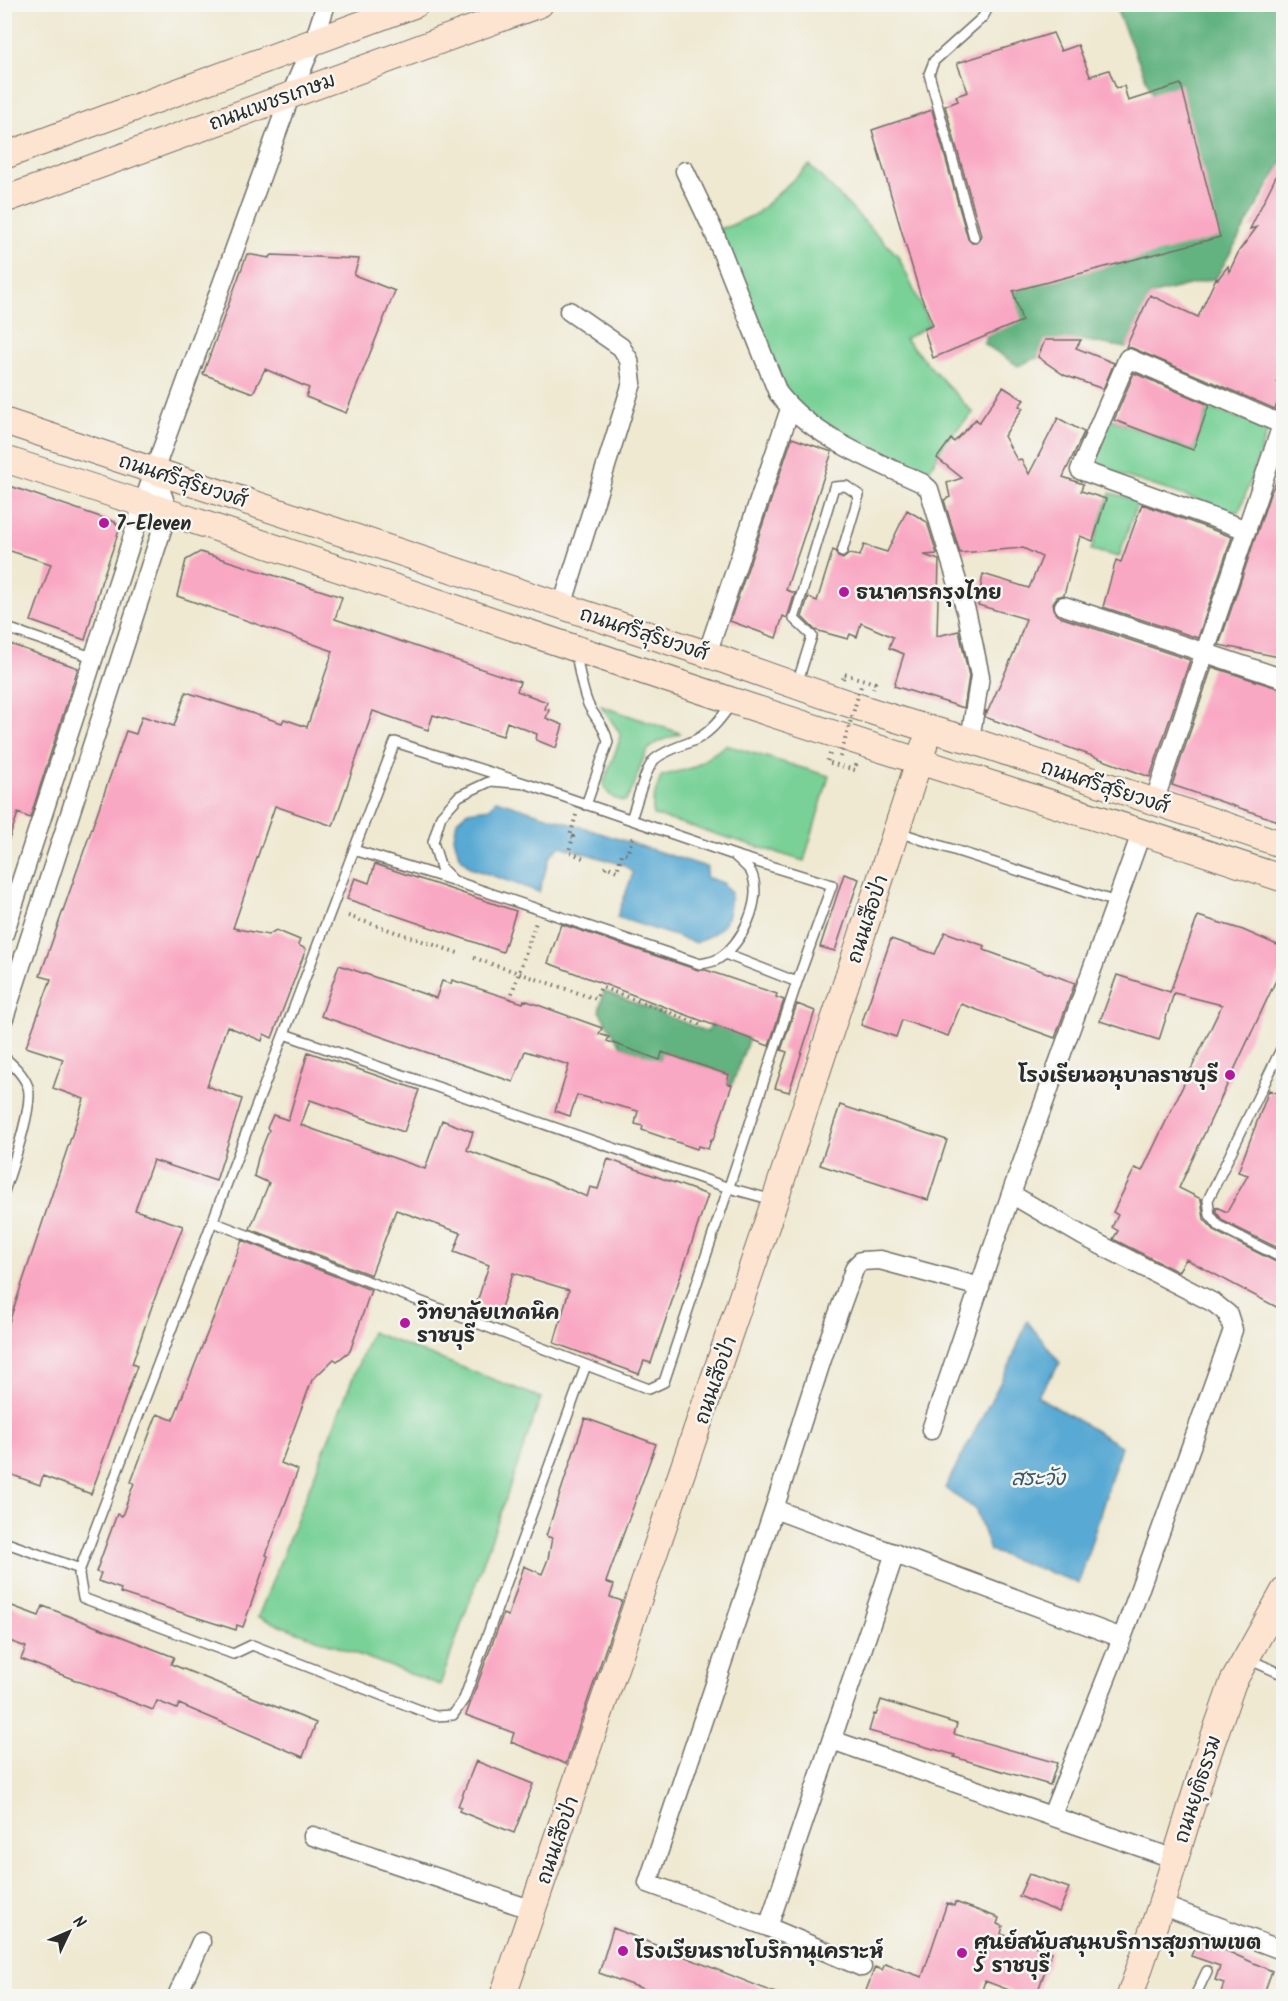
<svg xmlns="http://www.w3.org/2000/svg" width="1288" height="2001" viewBox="0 0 1288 2001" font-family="Kalam,'Playpen Sans Thai',sans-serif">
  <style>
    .green { fill: #79d197; stroke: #527e61; stroke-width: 1.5 }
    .forest { fill: #62b380; stroke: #466f56; stroke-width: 1.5 }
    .water { fill: #59a9d3; stroke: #426a7f; stroke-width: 1.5 }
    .building { fill: #f9a8c3 }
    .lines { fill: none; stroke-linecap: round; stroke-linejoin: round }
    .lane-casing { stroke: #706e65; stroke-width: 12 }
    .street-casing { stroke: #706e65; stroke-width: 21 }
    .secondary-casing { stroke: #706e65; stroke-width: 28 }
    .path { stroke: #706e65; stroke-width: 4; stroke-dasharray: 1.5 4.5; stroke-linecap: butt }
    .lane { stroke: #fff; stroke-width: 9 }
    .street { stroke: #fff; stroke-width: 18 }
    .secondary { stroke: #fde4d1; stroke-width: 26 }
    .path-bridge { stroke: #706e65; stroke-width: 4; stroke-dasharray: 1.5 4.5; stroke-linecap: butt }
    .poi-dot { fill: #b5179e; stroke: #f6f6f2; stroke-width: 2 }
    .labels { text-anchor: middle; stroke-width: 5; stroke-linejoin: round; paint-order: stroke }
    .street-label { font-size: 20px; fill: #2b2b2b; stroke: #f6f6f2 }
    .poi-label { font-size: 20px; font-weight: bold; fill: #2b2b2b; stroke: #f6f6f2; text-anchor: start }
    .water-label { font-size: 21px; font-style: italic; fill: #3b5766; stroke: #f6f6f2 }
  </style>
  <rect width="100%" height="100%" fill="#f6f6f2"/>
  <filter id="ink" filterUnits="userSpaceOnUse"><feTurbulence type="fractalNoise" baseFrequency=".0167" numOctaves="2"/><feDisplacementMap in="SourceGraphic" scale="12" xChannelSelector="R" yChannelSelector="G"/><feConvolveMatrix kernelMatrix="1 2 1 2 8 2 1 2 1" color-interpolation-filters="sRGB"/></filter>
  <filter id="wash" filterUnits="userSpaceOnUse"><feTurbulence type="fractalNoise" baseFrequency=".008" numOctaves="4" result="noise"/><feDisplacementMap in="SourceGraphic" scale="24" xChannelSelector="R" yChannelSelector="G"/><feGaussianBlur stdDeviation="1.35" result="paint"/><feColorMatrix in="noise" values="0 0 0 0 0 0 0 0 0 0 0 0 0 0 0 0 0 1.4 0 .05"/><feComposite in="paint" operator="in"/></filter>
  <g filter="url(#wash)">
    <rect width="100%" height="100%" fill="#efe9d2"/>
    <path class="green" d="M809,165L898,256L930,325L905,339L973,413L945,442L922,483L790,409L713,230L730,226L756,214Z
      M1208,408L1263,426L1267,432L1239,513L1089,465L1108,418L1193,450Z
      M1110,493L1138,500L1119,557L1091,550Z
      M601,706L680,733C673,737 657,741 653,745C638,757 639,786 625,801C612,800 609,795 603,785L619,742L620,733Z
      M726,745L829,776L804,861L653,815V801L661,776L694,767Z
      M371,1332L541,1398L440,1685L258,1617Z"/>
    <path class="forest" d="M1127,4L1283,5V160L1216,278L1150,295L1126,348L1081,340L1018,366L983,343L1013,291L1152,93L1117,11Z
      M604,991L708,1032L711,1024L749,1038L732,1085L727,1083L729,1075L663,1052L659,1061L621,1046L599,1011Z"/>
    <path class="water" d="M496,800L707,867L706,877L723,883L731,893C729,927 724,928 696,943L617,917L633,873L624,865L560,846L550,856L539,892L471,868L459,856L454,837L457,821L468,811L490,808Z
      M1027,1321L1060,1363L1037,1396L1121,1446L1079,1583L990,1551L976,1510L945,1488L1011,1362Z"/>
    <g id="blocks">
      <path class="building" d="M1053,33L1061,51L1078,45L1090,76L1109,70L1116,88L1124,86L1128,101L1181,84L1220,237L1013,291L1022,321L933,358L924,329L933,325L920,294L872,130L932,110L968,239L972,243H976L980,239L981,235L945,106L958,101L956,96L968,92L957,63Z
        M1284,160V364L1277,382L1284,386L1275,409L1132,348L1126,347L1150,295L1198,317L1216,278L1218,279L1228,266L1229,272L1239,251L1257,227L1250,229Z
        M247,254L269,258L272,255L359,259L354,275L395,291L346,413L306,397L309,388L265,369L253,393L203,374Z
        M1045,340H1081L1076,348L1114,363L1103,389L1064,375L1038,357Z
        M1134,373L1209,405L1193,450L1114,420Z
        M1003,387L1024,400L1019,406L1023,408L1004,436L1017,460L1021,459L1029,474L1058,418L1084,432L1063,477L1083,484L1081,491L1106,499L1093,541L1080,536L1064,595L1057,597L1053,603L1055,613L1060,617L1190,660L1150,777L985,717L986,710L987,713L1016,648L1026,619L978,605L983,574L1029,588L1042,557L1023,548L960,553L944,500L950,497L947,483L962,478L937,458L951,439L954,442L976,419L979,423Z
        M792,438L832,452L786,590L795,593L787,618L783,616L776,638L730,621Z
        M1284,466V658L1219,645L1270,494Z
        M4,484L115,522L120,528L101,583L85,640L31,621L51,564L4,549Z
        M1142,504L1232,537L1198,638L1103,607L1116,560L1121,562Z
        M907,510L927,522L937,554L924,555L939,560L937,636L959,631L969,676L964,708L894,686L904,654L889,648L893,637L861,623L857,637L850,634L848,639L815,630L802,617L808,597L817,601L833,550L835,551L838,557L843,559L849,554L860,556L864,545L887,552Z
        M200,552L342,597L335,619L520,682L517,691L547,702L545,709L549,710L546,718L563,725L556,748L536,740L537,734L507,722L503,736L433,715L428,730L373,711L333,826L275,806L233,928L268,935L276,930L300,940L298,945L306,949L272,1038L264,1034L262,1041L227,1026L207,1086L242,1099L216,1181L153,1160L135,1210L183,1226L153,1303L132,1364L137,1366L91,1494L43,1476L40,1485L4,1472V1337L84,1099L53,1088L63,1059L26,1047L51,979L40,976L126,731L136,734L142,716L174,726L186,692L282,723L284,719L307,727L333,651L177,596L186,560Z
        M4,642L78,668L30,818L18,813L7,845L4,844Z
        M1212,667L1284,690V823L1172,785Z
        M375,864L516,911L503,952L347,899L355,878L369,883Z
        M844,874L859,879L835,951L820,947Z
        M1198,916L1243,930L1284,948V963L1179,1188L1201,1199L1204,1219L1216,1232L1284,1266V1311L1186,1259L1178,1272L1113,1239L1118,1231L1112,1227L1118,1215L1113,1212L1135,1168L1142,1171L1222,1005L1174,993L1159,1040L1100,1021L1117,975L1170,992Z
        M561,924L698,970H706L777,994L776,997L784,1000L769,1046L548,963Z
        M945,932L985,946L984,950L1075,983L1055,1038L961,1004L948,1036L902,1020L896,1037L861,1025L891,939L935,954Z
        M339,965L436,998L442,981L451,984L452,980L523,1003L524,1000L602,1028L599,1034L609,1037L607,1041L660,1060L662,1052L729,1075L727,1083L732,1085L713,1140H711L708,1149L698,1146L697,1149L642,1130L643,1126L635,1124L638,1111L577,1095L570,1116L555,1111L569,1065L525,1051L513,1082L321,1016Z
        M797,1004L815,1011L789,1092L775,1088L787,1052L781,1050Z
        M308,1052L419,1090L404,1132L310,1100L301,1125L425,1169L442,1120L473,1132L467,1150L548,1180L587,1197L590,1187L598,1189L608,1159L708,1195L651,1363L644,1361L639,1374L554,1343L569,1290L513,1273L499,1313L476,1305L489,1265L454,1252L461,1233L396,1210L371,1275L250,1229L269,1183L254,1176L258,1158L269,1130L267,1128L273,1115L288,1120Z
        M1269,1090L1284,1096V1251L1223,1221L1216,1212V1207L1227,1212L1248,1175L1238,1172Z
        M840,1105L947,1140L928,1200L820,1165Z
        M242,1240L371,1290L350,1351L337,1361L334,1359L312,1380L281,1463L298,1470L266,1555L268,1556L243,1627L237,1625L236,1630L120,1593L121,1589L98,1581L101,1573L96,1572L117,1514L122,1516L134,1483L131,1482L157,1414L173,1420L216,1311Z
        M585,1418L656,1444L606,1582L614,1585L610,1597L622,1601L566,1764L511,1742L514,1733L466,1715L503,1614L508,1616L524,1566L542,1574L548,1559L552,1538L546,1536Z
        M4,1603L39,1616L43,1606L174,1657L171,1664L316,1723L303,1757L179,1704L177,1709L157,1701L153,1710L21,1659L26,1647L4,1639Z
        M881,1700L957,1724L954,1734L1057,1763L1050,1785L954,1757L955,1755L869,1731L874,1714L876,1715Z
        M476,1761L533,1784L514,1833L459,1811L461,1807L458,1806Z
        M1029,1874L1069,1888L1059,1912L1019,1896Z
        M955,1902L999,1918L997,1924L1003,1926L1001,1934L1052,1952L1036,1996H1025L985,1981L980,1996H864L875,1967L882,1970L885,1964L922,1977L947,1903L954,1906Z
        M613,1928L783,1996H663L599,1973Z
        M1197,1941L1220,1948L1272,1971L1263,1996H1220L1224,1983L1215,1980L1220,1966L1191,1956Z"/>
    </g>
  </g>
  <g filter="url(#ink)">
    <use href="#blocks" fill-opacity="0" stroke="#706e65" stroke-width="1.5"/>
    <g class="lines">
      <defs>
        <path id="lane" d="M974,237L929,74L934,61L983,17L990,4
          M4,627L95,658
          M576,653C579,670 581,687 588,704C594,717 605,726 608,742L586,805
          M797,684L812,636L794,619L834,487L846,486L859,495L842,552
          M491,781L527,784L734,855C739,860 747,866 751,872C764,899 742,945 718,959C713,962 705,963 700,964L454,881L441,868L433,842L441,816L459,796Z
          M527,784L395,742L80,1569L79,1575L83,1598L233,1654L252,1645L435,1716L453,1715L464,1699L586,1365
          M631,819C637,804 644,770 655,759C667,749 683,746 697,739C712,731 722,717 732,703
          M898,832L1116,902
          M354,850L452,880
          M725,954L797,982
          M284,1034L729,1188L773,1200
          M1284,1043L1208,1200L1210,1215L1219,1226L1284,1259
          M4,1057C13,1065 24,1075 28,1087C34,1106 11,1170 4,1192
          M213,1222L649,1389L664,1382L797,982L832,885L734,855
          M4,1542L80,1569
          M1248,1659L1284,1675
          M1195,1996L1207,1971"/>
        <path id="street" d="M685,171L713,230L778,393C812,437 873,460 922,483L929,489L967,614L980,676L970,740
          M1247,530L1080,470L1128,358L1281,424
          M562,606L632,383L629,360L621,347L569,311
          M1064,606L1284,679
          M707,654L790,409
          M1154,802L1284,419
          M4,934L154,471L291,94L314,41L326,4
          M4,1018L168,511L154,471
          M1011,1194L1083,1236L1214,1303L1228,1314L1233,1330L1122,1638L1052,1815
          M931,1430L1011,1194L1142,831
          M774,1509L1122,1638
          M832,1740L1175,1859
          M313,1836L533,1910
          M1161,1905L1284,1951
          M768,1927L895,1553
          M862,1967L768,1927L648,1883L774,1509L823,1356L855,1267L861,1261L880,1260L980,1287
          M177,1996L201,1942"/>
        <path id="secondary" d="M4,156L416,4
          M4,200L540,4
          M4,421L707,654C794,685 881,717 970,740L1284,845
          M4,459C247,536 488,620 730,700C914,761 1100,817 1284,879
          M503,1996L775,1200L924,746
          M1130,1996L1161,1905L1204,1765L1233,1682L1284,1591"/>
      </defs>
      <use href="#lane" class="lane-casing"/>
      <use href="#street" class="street-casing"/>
      <use href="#secondary" class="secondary-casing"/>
      <path class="path" d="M843,679L844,674L875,683L873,689
        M830,754L827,762L855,770L857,762
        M576,815L570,836L573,837L569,852L583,858L582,860
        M605,868L606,866L617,871L622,853L627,854L634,834
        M348,916L461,954
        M474,958L596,999L601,987L702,1025L703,1021
        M510,999L536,922"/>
      <use href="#lane" class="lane"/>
      <use href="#street" class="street"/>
      <use href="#secondary" class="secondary"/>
      <path class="path-bridge" d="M840,757L861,686"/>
    </g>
  </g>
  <g class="poi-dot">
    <circle cx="104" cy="523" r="6"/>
    <circle cx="844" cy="592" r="6"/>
    <circle cx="1230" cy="1075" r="6"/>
    <circle cx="405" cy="1323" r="6"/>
    <circle cx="623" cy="1951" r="6"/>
    <circle cx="962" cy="1953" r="6"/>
  </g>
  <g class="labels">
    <g class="street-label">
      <text transform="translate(272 101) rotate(-20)" y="7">ถนนเพชรเกษม</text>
      <text transform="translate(183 480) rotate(18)" y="7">ถนนศรีสุริยวงศ์</text>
      <text transform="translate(644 633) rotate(18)" y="7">ถนนศรีสุริยวงศ์</text>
      <text transform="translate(1105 786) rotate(18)" y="7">ถนนศรีสุริยวงศ์</text>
      <text transform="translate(867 919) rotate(-72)" y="7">ถนนเสือป่า</text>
      <text transform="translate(715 1380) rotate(-71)" y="7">ถนนเสือป่า</text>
      <text transform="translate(1197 1789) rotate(-72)" y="7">ถนนยุติธรรม</text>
      <text transform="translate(557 1840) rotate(-71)" y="7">ถนนเสือป่า</text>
    </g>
    <g class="poi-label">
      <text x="116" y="530">7-Eleven</text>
      <text x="856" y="599">ธนาคารกรุงไทย</text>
      <text x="1218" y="1082" text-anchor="end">โรงเรียนอนุบาลราชบุรี</text>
      <text x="417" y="1319">วิทยาลัยเทคนิค<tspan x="417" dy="23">ราชบุรี</tspan></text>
      <text x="974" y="1949">ศูนย์สนับสนุนบริการสุขภาพเขต<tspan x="974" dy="23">5 ราชบุรี</tspan></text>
      <text x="635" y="1958">โรงเรียนราชโบริกานุเคราะห์</text>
    </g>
    <g class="water-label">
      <text x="1038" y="1485">สระวัง</text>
    </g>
  </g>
  <rect width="1288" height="2001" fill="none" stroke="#f6f6f2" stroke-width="24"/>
  <g transform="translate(69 1932) rotate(46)" stroke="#f6f6f2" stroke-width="4.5" paint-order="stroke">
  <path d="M0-4.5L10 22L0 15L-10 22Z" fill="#2b2b2b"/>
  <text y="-9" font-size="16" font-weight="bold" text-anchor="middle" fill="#2b2b2b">N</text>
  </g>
</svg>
